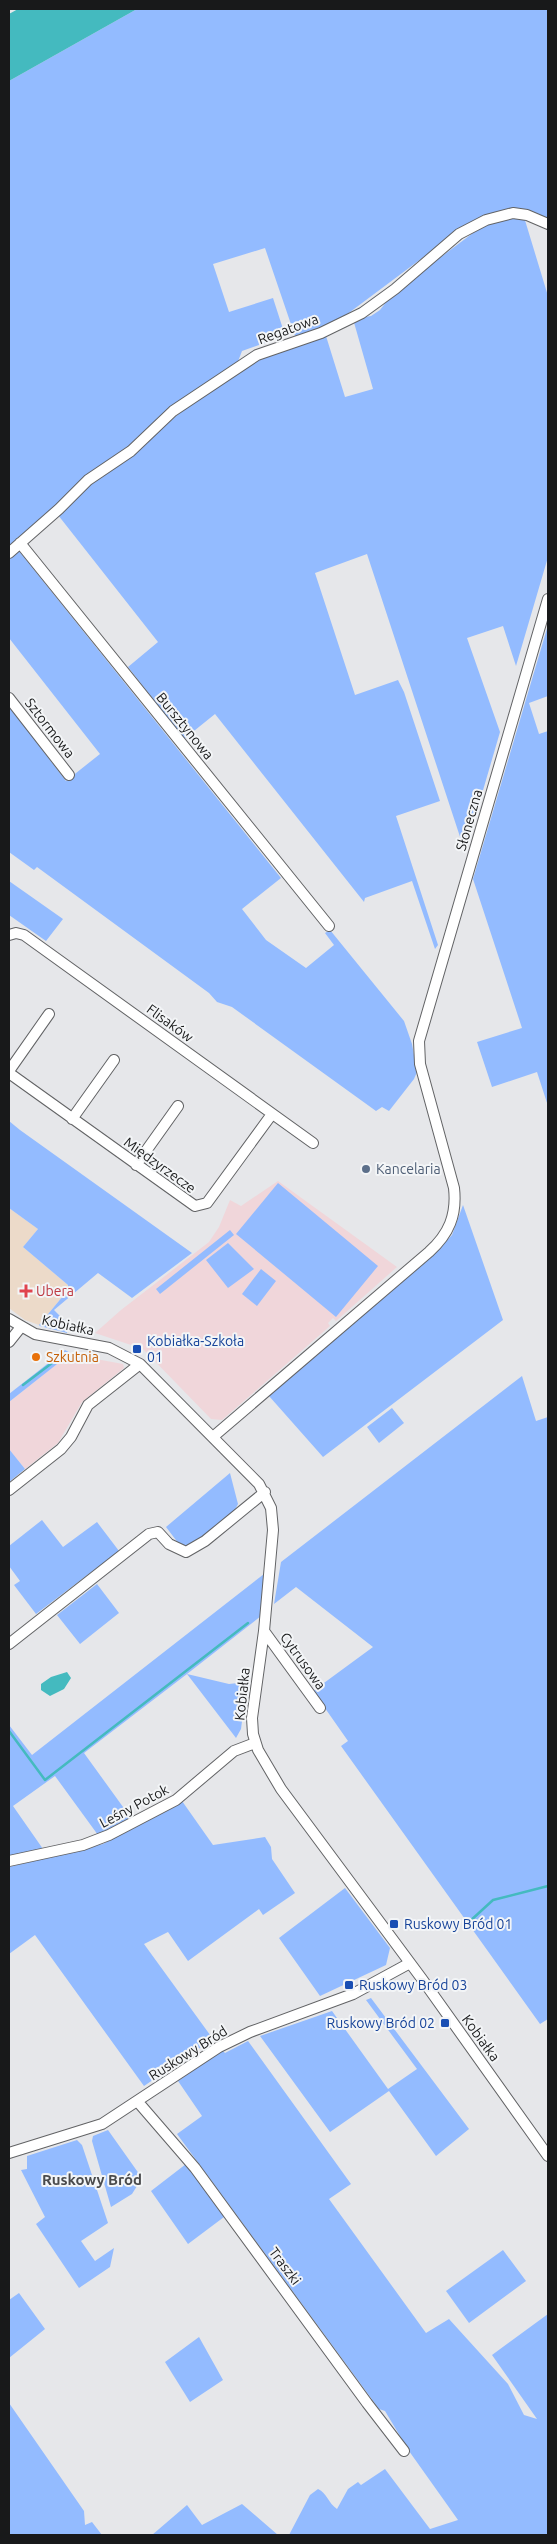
<svg xmlns="http://www.w3.org/2000/svg" width="557" height="2544" viewBox="0 0 557 2544" font-family="Ubuntu,sans-serif">
  <style>
    .commercial { fill: #ecdac9 }
    .education { fill: #f0d6da }
    .green { fill: #93bbff }
    .water { fill: #44babf }
    .lines { fill: none; stroke-linecap: round; stroke-linejoin: round }
    .stream { stroke: #44babf; stroke-width: 2.5 }
    .minor-casing { stroke: #626365; stroke-width: 12 }
    .minor { stroke: #fff; stroke-width: 10 }
    .service-dot { fill: #5c6f8a; stroke: #f3f5f7; stroke-width: 2 }
    .health-dot { fill: #e0444e; stroke: #f3f5f7; stroke-width: 2 }
    .transit-dot { fill: #1a4fb4; stroke: #f3f5f7; stroke-width: 2 }
    .food-dot { fill: #e8710a; stroke: #f3f5f7; stroke-width: 2 }
    .labels { text-anchor: middle; stroke-width: 4; stroke-linejoin: round; paint-order: stroke }
    .street-label { font-size: 14px; fill: #18191a; stroke: #f3f5f7 }
    .service-label { font-size: 14px; fill: #4e5e75; stroke: #f3f5f7; text-anchor: start }
    .health-label { font-size: 14px; fill: #be3a42; stroke: #f3f5f7; text-anchor: start }
    .transit-label { font-size: 14px; fill: #164399; stroke: #f3f5f7; text-anchor: start }
    .food-label { font-size: 14px; fill: #c56008; stroke: #f3f5f7; text-anchor: start }
    .neighbourhood-label { font-size: 15px; font-weight: bold; fill: #4a4b4d; stroke: #f3f5f7 }
  </style>
  <rect width="100%" height="100%" fill="#e6e7ea"/>
  <path class="commercial" d="M9,1208L38,1229L23,1247L68,1285V1290L39,1325L25,1320L9,1308Z"/>
  <path class="education" d="M278,1181L397,1267L336,1321L333,1318L328,1323L330,1326L222,1420L211,1419L143,1349L95,1333L121,1310L209,1242L219,1227L230,1200L241,1206Z
    M74,1355L123,1364L124,1368L82,1402L58,1443L25,1469L9,1449V1402L66,1357Z"/>
  <path class="green" d="M137,9H548V220L520,210L457,232L342,318L310,335L295,336L265,248L213,264L229,312L273,298L283,329L279,338L242,351L237,364L76,489L9,548V81Z
    M516,217H524L548,296V557L516,666L503,626L467,638L500,732L465,852L367,554L315,573L355,695L398,680L404,692L440,801L396,816L438,945L435,949L412,881L365,898L364,902L215,714L184,739L128,667L158,642L58,515L90,483L134,452L188,406L242,368L265,356L326,336L345,397L373,389L353,319L371,316L380,310L393,293L485,224Z
    M19,551L281,878L242,909L266,940L306,968L334,945L325,933L330,930L404,1021L412,1044L417,1072L414,1079L389,1111L382,1107L376,1111L232,1007L217,1002L209,993L37,867L34,870L9,852V706L66,781L100,754L9,638V556Z
    M548,625V696L529,703L539,734L548,731V1106L537,1072L492,1087L477,1042L522,1028L473,879Z
    M9,881L63,919L46,941L9,915Z
    M9,1121L20,1130L192,1253L132,1298L98,1273L54,1310L68,1324L67,1333L40,1326L39,1325L68,1290V1285L23,1247L38,1229L9,1208Z
    M278,1183L378,1266L336,1317L236,1234Z
    M463,1205L503,1320L323,1457L269,1396L438,1250L452,1235Z
    M230,1230L234,1235L160,1294L156,1289Z
    M228,1243L254,1269L228,1288L206,1260Z
    M261,1269L276,1281L257,1306L242,1294Z
    M65,1350L74,1355L66,1357L9,1402V1394Z
    M522,1376L536,1421L548,1417V2019L540,2024L341,1746L348,1741L313,1691L373,1647L296,1587L274,1604L281,1562Z
    M392,1408L404,1423L379,1443L367,1427Z
    M9,1449L25,1469L9,1482Z
    M230,1473L238,1504C229,1523 202,1543 182,1548L166,1527Z
    M42,1520L63,1547L97,1522L119,1551L36,1614L14,1585L20,1581L9,1566V1546Z
    M264,1574L261,1616L187,1674L229,1684L247,1682L241,1729L236,1738L187,1674L84,1753L131,1818L98,1835L55,1776L13,1806L43,1849L9,1856V1725L32,1755Z
    M97,1584L119,1613L80,1644L57,1615Z
    M182,1801L213,1845L265,1837L271,1847L272,1859L295,1893L263,1915L259,1909L188,1961L168,1932L144,1944L213,2039L144,2086L35,1935L9,1954V1867L103,1844Z
    M345,1888L390,1948L386,1965L320,1996L279,1938Z
    M371,1998L469,2129L436,2156L389,2091L330,2132L260,2036L332,2011L388,2089L417,2069L366,2000Z
    M248,2041L351,2184L329,2199L426,2333L449,2319L508,2384L524,2415L537,2419L492,2355L548,2314V2535H289L310,2495L318,2489C327,2493 328,2503 337,2509L348,2489L358,2482L361,2485L385,2469L430,2529L458,2520L409,2451L385,2411L379,2409L177,2134L202,2116L178,2081L222,2050L225,2053Z
    M108,2130L142,2178L132,2194L111,2207L92,2141L93,2136Z
    M77,2140L82,2145L108,2223L81,2241L95,2261L114,2248L110,2267L79,2288L36,2224L45,2217L21,2170L27,2169V2156Z
    M186,2164L224,2217L188,2244L151,2191Z
    M503,2250L526,2281L469,2323L446,2291Z
    M19,2293L45,2329L9,2358V2300Z
    M199,2337L223,2380L190,2402L165,2362Z
    M9,2403L84,2511L85,2525L92,2522L102,2535H9Z
    M242,2504L278,2535H152L187,2505L202,2525Z"/>
  <path class="water" d="M18,9H137L9,81V14Z
    M67,1672L71,1678L64,1689L50,1696L41,1690V1684L51,1677Z"/>
  <g class="lines">
    <path class="stream" d="M23,1385L52,1363
      M9,1731L45,1780L248,1623
      M469,1922L493,1900L548,1886"/>
    <defs>
      <path id="minor" d="M20,543L329,926
        M9,553L59,509L88,480L131,451L173,411L257,355L321,333L362,313L395,289L459,234L486,220L513,213L527,215L548,224
        M9,698L69,775
        M9,935L16,933L24,935L313,1143
        M9,1071L49,1014
        M9,1073L195,1206L207,1203L272,1114
        M72,1119L114,1060
        M136,1165L178,1106
        M9,1319L35,1334L109,1348L140,1364L259,1484L271,1508L273,1530L264,1631L252,1718L253,1734L258,1750L281,1789L422,1979L548,2156
        M9,1342L21,1327
        M214,1436L429,1252C449,1234 457,1215 454,1188L420,1064L419,1041L548,599
        M9,1490L61,1449L71,1437L88,1405L140,1364
        M264,1631L320,1708
        M9,1644L149,1534L158,1532L169,1544L186,1552L205,1541L265,1492
        M9,1861L83,1845L109,1835L176,1800L234,1751L255,1743
        M138,2102L195,2168L367,2403L404,2451
        M9,2153L102,2124L219,2047L250,2032L353,1994L410,1963"/>
    </defs>
    <use href="#minor" class="minor-casing"/>
    <use href="#minor" class="minor"/>
  </g>
  <circle class="service-dot" cx="366" cy="1169" r="5"/>
  <path class="health-dot" d="M23.5 1283.5h5v5h5v5h-5v5h-5v-5h-5v-5h5z"/>
  <g class="transit-dot">
    <rect x="132" y="1344" width="10" height="10" rx="2.5"/>
    <rect x="389" y="1919" width="10" height="10" rx="2.5"/>
    <rect x="344" y="1980" width="10" height="10" rx="2.5"/>
    <rect x="440" y="2018" width="10" height="10" rx="2.5"/>
  </g>
  <circle class="food-dot" cx="36" cy="1357" r="5"/>
  <g class="labels">
    <g class="street-label">
      <text transform="translate(288 329) rotate(-20)" y="5">Regatowa</text>
      <text transform="translate(185 726) rotate(51)" y="5">Bursztynowa</text>
      <text transform="translate(50 728) rotate(52)" y="5">Sztormowa</text>
      <text transform="translate(469 820) rotate(-74)" y="5">Słoneczna</text>
      <text transform="translate(170 1023) rotate(36)" y="5">Flisaków</text>
      <text transform="translate(160 1165) rotate(36)" y="5">Międzyrzecze</text>
      <text transform="translate(68 1325) rotate(12)" y="5">Kobiałka</text>
      <text transform="translate(303 1661) rotate(54)" y="5">Cytrusowa</text>
      <text transform="translate(242 1694) rotate(-84)" y="5">Kobiałka</text>
      <text transform="translate(134 1806) rotate(-28)" y="5">Leśny Potok</text>
      <text transform="translate(481 2038) rotate(54)" y="5">Kobiałka</text>
      <text transform="translate(188 2053) rotate(-32)" y="5">Ruskowy Bród</text>
      <text transform="translate(285 2266) rotate(53)" y="5">Traszki</text>
    </g>
    <g class="service-label">
      <text x="376" y="1174">Kancelaria</text>
    </g>
    <g class="health-label">
      <text x="36" y="1296">Ubera</text>
    </g>
    <g class="transit-label">
      <text x="147" y="1346">Kobiałka-Szkoła<tspan x="147" dy="16">01</tspan></text>
      <text x="404" y="1929">Ruskowy Bród 01</text>
      <text x="359" y="1990">Ruskowy Bród 03</text>
      <text x="435" y="2028" text-anchor="end">Ruskowy Bród 02</text>
    </g>
    <g class="food-label">
      <text x="46" y="1362">Szkutnia</text>
    </g>
    <g class="neighbourhood-label">
      <text x="92" y="2185">Ruskowy Bród</text>
    </g>
  </g>
  <rect width="557" height="2544" fill="none" stroke="#18191a" stroke-width="20"/>
</svg>
